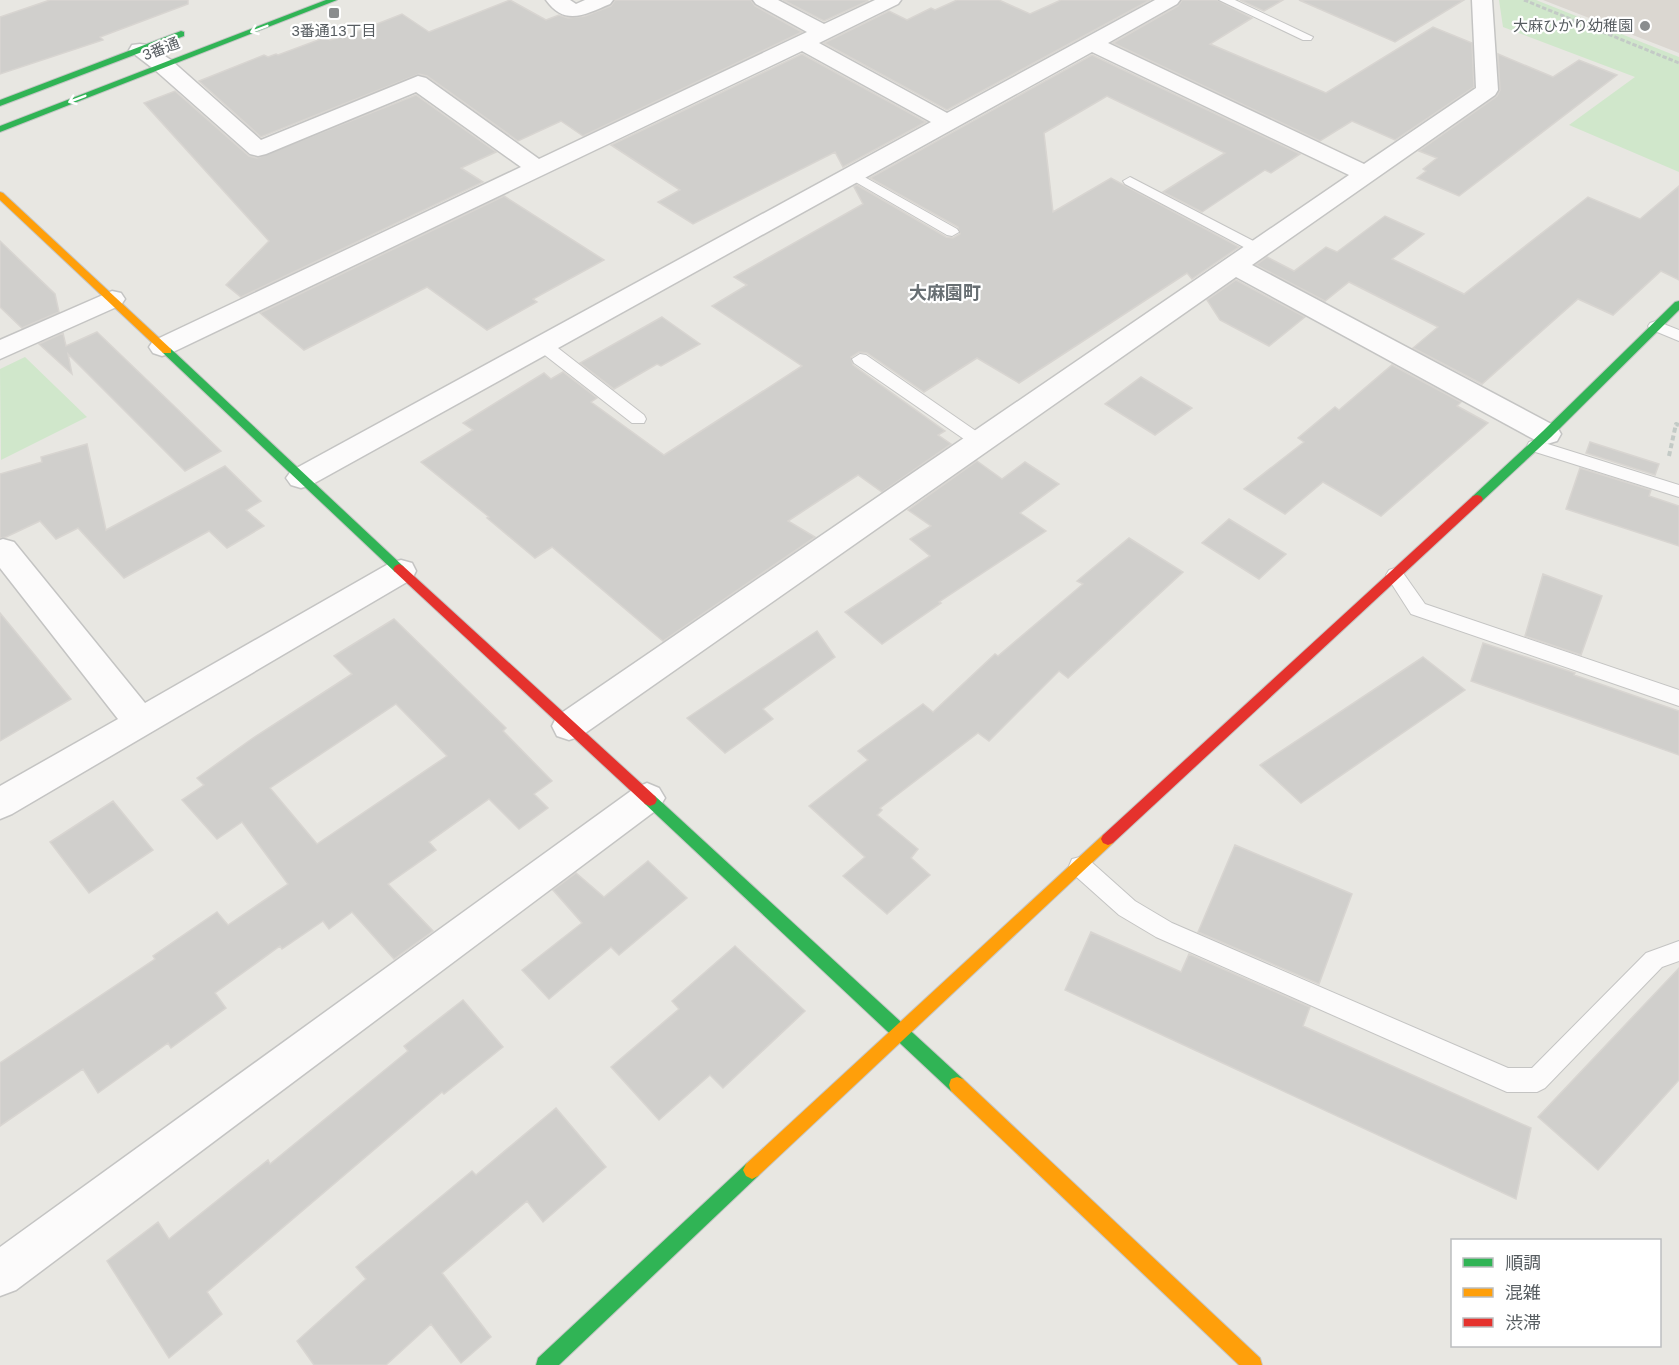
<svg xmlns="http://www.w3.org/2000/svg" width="1679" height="1365" viewBox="0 0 1679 1365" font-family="Helvetica,'Noto Sans JP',sans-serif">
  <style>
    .education { fill: #dbd7d1 }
    .green { fill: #d0e7cb }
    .building { fill: #d0cfcc; stroke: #d8d5d1; stroke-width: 1.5; fill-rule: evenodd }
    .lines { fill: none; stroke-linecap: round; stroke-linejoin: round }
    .lane-casing { stroke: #c4c4c3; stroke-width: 2 }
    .street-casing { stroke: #c4c4c3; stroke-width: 3 }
    .fast-casing { stroke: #c5c6c5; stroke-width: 2 }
    .slow-casing { stroke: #c5c6c5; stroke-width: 2 }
    .jam-casing { stroke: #c5c6c5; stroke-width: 2 }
    .path-far1 { stroke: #c3cac6; stroke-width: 3; stroke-dasharray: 4.5 2; stroke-linecap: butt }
    .path { stroke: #c3cac6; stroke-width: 4; stroke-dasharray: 5 3; stroke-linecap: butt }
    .lane { fill: #fcfbfb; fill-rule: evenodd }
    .street { fill: #fcfbfb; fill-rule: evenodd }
    .fast { fill: #30b455; fill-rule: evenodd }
    .slow { fill: #ff9f0a; fill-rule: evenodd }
    .jam { fill: #e5322d; fill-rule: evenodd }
    .oneway { stroke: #fff }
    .poi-dot { fill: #8a8d8e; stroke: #fff; stroke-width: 2 }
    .labels { text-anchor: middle; stroke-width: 4.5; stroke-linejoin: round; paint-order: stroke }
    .far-poi-label { font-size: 15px; fill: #575d61; stroke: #fff; text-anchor: end }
    .far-street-label { font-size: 15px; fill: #575d61; stroke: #fff }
    .far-quarter-label { font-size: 18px; font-weight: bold; fill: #686f73; stroke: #fff }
  </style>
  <rect width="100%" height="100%" fill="#e8e7e2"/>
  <path class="education" d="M1543,0H1679V53Z"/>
  <path class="green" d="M1499,0H1536L1679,57V172L1569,125L1635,77L1503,27Z
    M25,357L87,417L1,460L0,369Z"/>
  <path class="building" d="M50,0H188V4L100,37L103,40L0,74V17Z
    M510,0L546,20L559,15L568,18L585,16L611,6L615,0H751L755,6L802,32L583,136L561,121L518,141L427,76L419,74L261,137L199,81L264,55L268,57L276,54L278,55L326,37L330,40L349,35L402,14L429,32Z
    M783,0H867L868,1L824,21Z
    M957,0H999L1030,14L1061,0H1150L947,110L824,43L889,11L907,20L931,8L935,10Z
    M1182,0H1217L1252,18L1210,44L1326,93L1433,27L1472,43L1474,87L1395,140L1352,121L1320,141L1113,43L1178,6Z
    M1240,0H1283L1264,11Z
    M1299,0H1464L1395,42Z
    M802,54L926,122L843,167L835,152L693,224L658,202L680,190L611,145Z
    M1498,54L1553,77L1579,60L1617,75L1459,196L1417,178L1426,171L1423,169L1437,158L1419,151L1497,96L1500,90Z
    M1092,55L1300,154L1271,173L1265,170L1202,212L1163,192L1225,153L1107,96L1044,133L1053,212L1111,178L1239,247L1192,279L1187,273L1019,383L977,358L924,392L867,353L859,352L851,357L853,365L945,431L938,435L951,444L882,492L858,475L788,521L815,537L663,641L552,547L535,558L487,518L489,517L421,462L473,430L463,423L544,373L551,379L563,372L597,398L591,402L664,455L802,366L712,306L747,285L734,277L863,204L854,187L857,185L946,237L953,238L960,234L958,227L870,178Z
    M175,91L249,156L257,158L416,95L496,152L461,168L483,182L241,297L226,285L269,241L144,103Z
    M1679,186V280L1661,271L1613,315L1578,299L1482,384L1413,348L1438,327L1349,282L1325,301L1256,265L1267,257L1294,271L1326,247L1337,252L1385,216L1424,234L1392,259L1464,294L1588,197L1640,219Z
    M504,196L604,260L533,299L537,302L487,330L427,287L304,350L260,313Z
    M0,241L55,294L59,312L22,328L0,307Z
    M1236,280L1305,317L1269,346L1220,320L1207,300Z
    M662,317L700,344L661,366L657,364L614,389L580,363Z
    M97,332L221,451L185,471L68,354L72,374L39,344L63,333L66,346Z
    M1392,365L1461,402L1457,406L1488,423L1381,516L1323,482L1285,514L1244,489L1304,442L1298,438L1335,407L1339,410Z
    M1141,377L1192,408L1155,435L1105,404Z
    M1590,442L1659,464L1655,475L1586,453Z
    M87,444L106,530L225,466L261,501L246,510L264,526L227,548L209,531L124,578L78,528L56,539L40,521L6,537L0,538V474L42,462L41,457Z
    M977,461L1002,479L1025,462L1059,484L1020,513L1046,531L939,602L941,603L882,644L845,612L930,556L910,539L931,526L908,510Z
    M1580,468L1651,490L1649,496L1679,506V546L1566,509Z
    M1229,519L1286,554L1259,579L1202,543Z
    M1129,538L1183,572L1068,678L1059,671L989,741L978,733L880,808L882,810L877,815L918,849L911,858L930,875L887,914L843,876L865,857L809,806L868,760L858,751L923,704L933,712L995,654L998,656L1083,584L1077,581Z
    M1543,574L1602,596L1581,655L1525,636Z
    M0,613L71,699L0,741Z
    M394,619L506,728L503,731L552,781L534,794L548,808L519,829L489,799L429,842L436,850L388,884L433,931L394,959L352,912L329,929L323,921L282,949L280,946L215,993L226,1008L171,1048L168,1043L98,1093L83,1069L0,1126V1063L155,959L153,956L217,912L228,925L288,884L242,822L217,839L182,800L204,785L197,778L253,738L352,674L334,656ZM396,704L447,756L317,844L270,788Z
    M817,631L835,657L763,709L773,719L725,753L687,718Z
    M1483,643L1575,673L1574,675L1679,711V755L1471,681Z
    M1423,657L1465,690L1301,803L1260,765Z
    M113,801L153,850L89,893L50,842Z
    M1235,845L1352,894L1319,984L1198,932Z
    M648,861L687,898L619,955L611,947L549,999L522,970L582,923L553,890L576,873L604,897Z
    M1091,932L1181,972L1189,954L1310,1007L1303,1026L1531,1128L1516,1199L1065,990Z
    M735,946L805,1011L723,1088L710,1075L659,1120L611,1067L679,1009L672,1001Z
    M1679,968V1080L1598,1170L1538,1117Z
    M463,1000L503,1047L444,1094L442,1092L207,1292L222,1314L169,1358L107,1261L158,1222L169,1239L268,1160L270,1164L408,1051L404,1046Z
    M556,1108L606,1167L543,1222L527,1201L442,1273L491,1337L461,1363L431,1324L386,1365H314L297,1341L366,1279L356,1267L472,1171L476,1175Z"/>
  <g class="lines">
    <defs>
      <path id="lane" d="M1219,0H1235L1313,37L1311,40H1303Z
        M852,170L957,229L959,232L952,236L947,235L847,177L845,174Z
        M1130,177L1263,246L1265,249L1263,252H1253L1125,184L1123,181Z
        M1656,321L1679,330V341L1650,329L1648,326L1650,323Z
        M543,340L549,341L644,415L646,419L644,423H632L537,349L535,345Z
        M860,354L866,355L986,438L988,442L986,446H974L854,363L852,359Z
        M1535,440L1679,485V497L1529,450L1527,446L1529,442Z
        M1395,568L1401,570L1425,604L1679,690V706L1411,614L1386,575L1389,570Z
        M1080,857L1088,859L1135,901L1172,923L1508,1068H1532L1646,953L1679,941V961L1662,967L1545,1088L1537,1092H1507L1156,937L1119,915L1072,873L1069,866L1072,859Z"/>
      <path id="street" d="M546,0H570L576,4L585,0H613L610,4C586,14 565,27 546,0Z
        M753,0H778L824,24L875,0H901L898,4L819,43L947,113L1155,0H1180L1177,4L1108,43L1364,164L1476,88L1472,0H1492L1498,90L1495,95L1252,265L1557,427L1561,434L1557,441L1547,444L1537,441L1236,277L581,736L569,740L557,736L552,726L557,716L1349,175L1092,52L311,485L301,488L291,485L286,478L291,471L931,122L802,51L171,353L162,356L153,353L149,347L153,341L521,167L416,92L266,154L258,156L250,154L155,70L129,50L132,45L140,44L148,45L171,60L261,140L418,76L426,78L539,159L807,32L756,4Z
        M112,291L121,293L125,299L121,305L0,359V340Z
        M3,539L14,542L145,703L390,563L401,560L412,563L416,571L412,579L12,814L0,819V786L118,719L0,568V540Z
        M647,783L659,788L665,798L659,808L16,1290L0,1296V1247L635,788Z"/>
      <path id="fast" d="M326,0H337L0,132V126Z
        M181,31L184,32V36L0,106V100Z
        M1679,301V310L1551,437L1481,502H1473L1471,499L1473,496L1543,431L1675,302Z
        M167,347L171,349L403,566L405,569L403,572H395L163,353L162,351Z
        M650,794L655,796L963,1079L965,1085L963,1091L957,1093L951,1091L645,804L643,800L645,796Z
        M752,1161L758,1164L761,1170L758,1176L559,1365H536L538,1358L746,1164Z"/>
      <path id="slow" d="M0,192L3,193L171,349V353H163L0,200Z
        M1108,833L1113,835L1115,839L1113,843L758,1176L752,1179L746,1176L743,1170L746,1164L1103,835Z
        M957,1077L963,1079L1260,1358L1262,1365H1239L951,1091L949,1085L951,1079Z"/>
      <path id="jam" d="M1477,495L1481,496L1483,499L1481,502L1113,843L1108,845L1103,843L1101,839L1103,835L1473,496Z
        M399,564L403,566L655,796L657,800L655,804L650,806L645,804L395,572L393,569L395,566Z"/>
    </defs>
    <use href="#lane" class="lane-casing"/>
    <use href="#street" class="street-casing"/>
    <use href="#fast" class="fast-casing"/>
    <use href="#slow" class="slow-casing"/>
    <use href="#jam" class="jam-casing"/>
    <path class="path-far1" d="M1524,0L1679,63"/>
    <path class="path" d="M1669,456L1676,424L1679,425"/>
    <use href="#lane" class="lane"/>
    <use href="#street" class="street"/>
    <use href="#fast" class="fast"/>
    <use href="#slow" class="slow"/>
    <use href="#jam" class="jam"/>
  </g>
  <defs><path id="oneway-shaft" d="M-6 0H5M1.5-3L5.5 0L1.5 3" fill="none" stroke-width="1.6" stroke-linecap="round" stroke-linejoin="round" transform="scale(1.5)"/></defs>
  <g class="oneway">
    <use href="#oneway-shaft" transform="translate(259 29) rotate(159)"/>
    <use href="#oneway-shaft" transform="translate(77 99) rotate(159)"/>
  </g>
  <g class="poi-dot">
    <rect x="328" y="7" width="12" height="12" rx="3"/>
    <circle cx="1645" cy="26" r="6"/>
  </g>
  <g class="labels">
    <g class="far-poi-label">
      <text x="1633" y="31">大麻ひかり幼稚園</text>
      <text x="334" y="36" text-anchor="middle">3番通13丁目</text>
    </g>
    <g class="far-street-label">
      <text transform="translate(161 49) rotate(-21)" y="5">3番通</text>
    </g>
    <g class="far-quarter-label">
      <text x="945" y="299">大麻園町</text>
    </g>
  </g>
  <rect x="1451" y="1239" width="210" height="108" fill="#ffffff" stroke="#bcbec0" stroke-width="1.5"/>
  <rect x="1463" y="1258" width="30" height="9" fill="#30b455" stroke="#bcbec0" stroke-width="1.5"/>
  <text x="1505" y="1269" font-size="18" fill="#575d61">順調</text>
  <rect x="1463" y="1288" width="30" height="9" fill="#ff9f0a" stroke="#bcbec0" stroke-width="1.5"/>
  <text x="1505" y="1299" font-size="18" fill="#575d61">混雑</text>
  <rect x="1463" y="1318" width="30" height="9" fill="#e5322d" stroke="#bcbec0" stroke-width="1.5"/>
  <text x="1505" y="1329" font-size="18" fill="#575d61">渋滞</text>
</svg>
